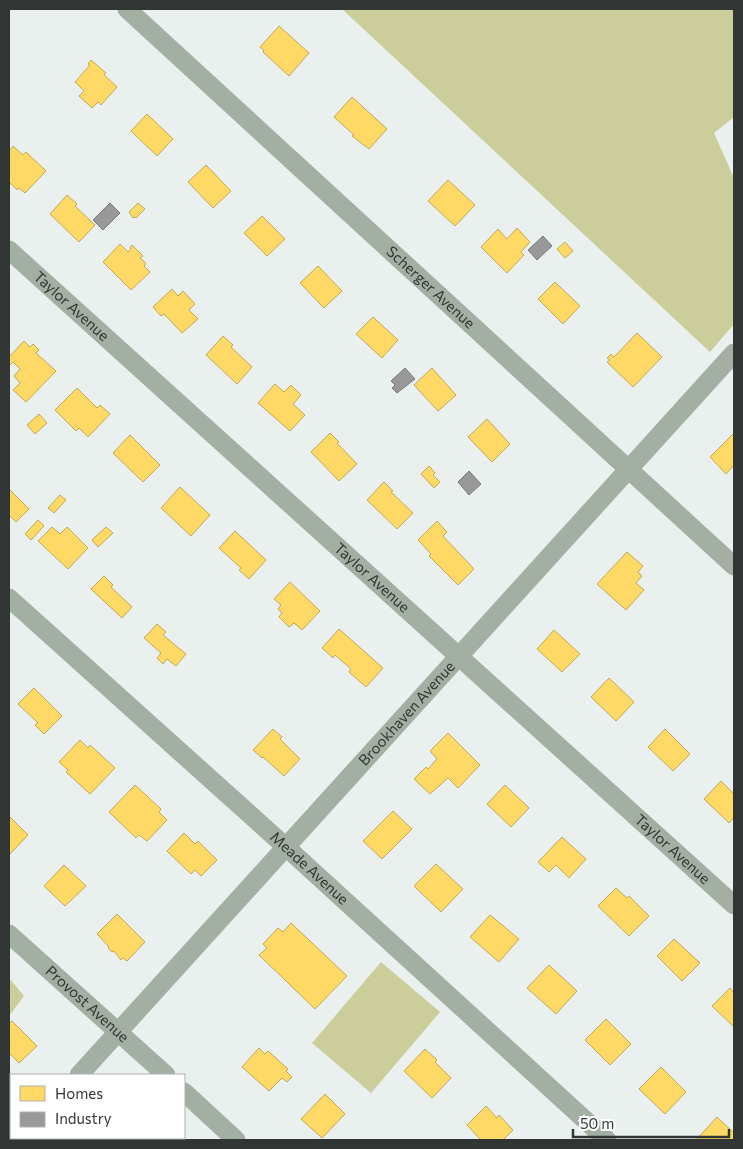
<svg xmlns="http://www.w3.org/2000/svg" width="743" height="1149" viewBox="0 0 743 1149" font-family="Commissioner,sans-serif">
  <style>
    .forest { fill: #cbcd9a }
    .homes { fill: #ffd966; stroke: #c1a857 }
    .industry { fill: #999; stroke: #7a7b7b }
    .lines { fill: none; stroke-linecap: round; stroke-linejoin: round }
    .street { stroke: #a4afa4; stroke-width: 19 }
    .labels { text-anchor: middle; stroke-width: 5; stroke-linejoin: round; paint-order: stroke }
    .street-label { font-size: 15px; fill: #313634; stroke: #fff }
  </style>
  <rect width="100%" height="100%" fill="#eaf0ee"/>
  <path class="forest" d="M342,9H734V117L714,133L734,178V324L710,352Z
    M381,962L440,1012L371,1093L312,1043Z
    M9,978L24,996L9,1016Z"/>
  <path class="homes" d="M279,26L309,53L289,76L263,52L264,50L260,47Z
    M91,60L106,73L104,75L117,87L101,105L98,102L92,108L79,96L84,91L75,82L90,65L88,64Z
    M352,97L387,129L369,149L352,136L354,135L334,117Z
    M147,114L173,139L157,156L131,131Z
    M13,146L23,155L26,152L46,171L25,193L19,188L17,190L9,182V151Z
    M206,165L231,191L213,208L188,182Z
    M448,180L475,205L455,226L428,201Z
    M67,195L77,204L75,206L95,225L79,242L50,214Z
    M138,203L145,209L136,218L135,217L133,218L129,212Z
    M262,216L285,239L267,256L244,233Z
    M517,228L530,242L521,252L524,255L507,273L481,247L498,229L507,239Z
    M565,242L573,251L565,258L557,249Z
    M120,244L128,252L131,249L130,248L132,245L143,256L140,258L146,263L144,266L150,272L131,290L103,262Z
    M318,266L342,291L324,308L300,283Z
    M555,282L580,306L563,324L538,299Z
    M172,289L178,296L183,291L195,304L189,310L198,319L182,333L164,314L161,316L153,307Z
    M373,317L398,340L382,358L356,334Z
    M637,333L662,357L633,387L607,362L610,360L607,358L611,354L614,357Z
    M223,336L233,345L231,347L252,367L237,384L206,355Z
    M24,341L30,347L33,344L39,350L36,353L56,371L26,402L13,390L20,383L14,376L20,369L13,362L9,366V357Z
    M432,368L456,395L438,411L414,385Z
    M275,384L284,392L291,385L301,395L293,404L305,415L290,431L258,403Z
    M77,388L97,408L100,405L110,414L88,437L79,428L76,431L55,410Z
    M39,414L47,423L35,434L27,425Z
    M487,419L510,444L492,462L468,437Z
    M330,433L339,442L337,443L357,464L339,481L311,452Z
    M734,433V465L726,474L710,457Z
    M130,435L160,465L143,482L113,453Z
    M429,466L435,473L433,475L440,482L434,488L421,474Z
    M384,482L393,491L391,492L413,513L397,529L367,500Z
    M180,487L210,515L191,536L161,508Z
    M9,489L29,509L16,522L9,515Z
    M60,495L66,500L54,513L48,508Z
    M38,520L44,526L31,540L25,534Z
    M437,521L447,532L443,536L474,569L458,585L429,556L431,554L418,540Z
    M52,527L60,534L67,527L88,548L68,569L38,541Z
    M106,527L113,533L98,547L92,540Z
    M235,531L266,560L249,579L239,570L241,568L219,548Z
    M627,552L643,566L638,572L642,576L636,583L644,590L626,610L597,584Z
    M104,576L113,585L111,587L132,607L122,618L91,589Z
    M290,582L320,611L302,630L294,623L289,627L279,617L282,613L278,609L281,605L274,599Z
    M157,624L166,632L163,635L186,654L176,666L167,659L163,664L157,658L161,653L144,638Z
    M339,629L383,668L366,687L349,672L351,669L335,655L333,658L322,648Z
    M554,630L580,654L562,672L537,649Z
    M609,678L634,702L616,721L591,697Z
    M34,688L62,716L44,734L35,725L38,723L18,704Z
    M273,729L282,737L280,739L300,759L284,776L263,757L262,758L253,750Z
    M665,729L690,754L673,771L648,747Z
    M448,733L480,765L458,788L448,778L430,794L414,779L426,767L428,769L437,759L430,751Z
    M80,740L88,748L90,745L115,768L90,794L66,772L68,770L59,762Z
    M721,781L734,794V817L729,823L704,799Z
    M135,785L161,809L159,812L167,820L147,841L139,835L136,838L109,812Z
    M505,785L529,808L511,827L487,804Z
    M393,811L412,829L382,859L363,841Z
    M9,816L28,835L9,855Z
    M184,833L195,844L198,841L217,860L201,876L195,870L191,874L167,851Z
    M562,837L586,859L569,878L556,865L549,872L538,862Z
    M436,864L463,889L441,912L414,886Z
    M64,865L86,886L65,906L44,886Z
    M616,888L627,898L629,896L649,916L629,936L598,906Z
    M117,914L145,942L127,961L123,958L121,960L114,951L112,952L108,948L109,947L97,934Z
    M490,915L519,939L499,962L470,937Z
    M291,923L347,976L315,1009L259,955L267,948L263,944L278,928L283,932Z
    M674,939L700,963L682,981L657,956Z
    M549,965L577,991L556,1014L527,988Z
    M730,988L734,993V1027L712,1006Z
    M606,1019L631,1044L610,1065L585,1040Z
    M12,1021L37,1046L19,1063L9,1053V1024Z
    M259,1048L265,1054L268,1051L288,1069L286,1071L292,1077L287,1082L282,1078L269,1091L242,1067Z
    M425,1049L437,1060L435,1062L451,1078L432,1098L404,1071Z
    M661,1067L686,1092L665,1114L639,1089Z
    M325,1094L345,1114L322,1138L301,1119Z
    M486,1106L497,1118L499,1115L513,1130L503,1140H481L467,1125Z
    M717,1117L734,1133V1140H696Z
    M104,1138H138L141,1140H106Z"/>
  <path class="industry" d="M110,203L120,213L103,230L93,220Z
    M543,236L552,246L537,260L528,250Z
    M405,368L415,379L397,393L392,388L395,385L391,381Z
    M469,471L481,484L469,495L458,482Z"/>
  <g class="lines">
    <g class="street">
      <path id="s1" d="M127,9L734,566"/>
      <path id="s2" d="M9,250L734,905"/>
      <path id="s3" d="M9,598L286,847L607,1140"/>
      <path id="s4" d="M9,934L166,1075"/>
      <path id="s5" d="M79,1075L734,353"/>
      <path d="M184,1092L236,1140"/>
      <path d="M20,1140L23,1138"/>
    </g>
  </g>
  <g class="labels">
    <g class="street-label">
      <text dy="5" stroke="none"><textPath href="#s1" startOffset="412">Scherger Avenue</textPath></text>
      <text dy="5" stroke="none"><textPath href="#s2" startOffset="84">Taylor Avenue</textPath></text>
      <text dy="5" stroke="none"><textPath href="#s2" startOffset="489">Taylor Avenue</textPath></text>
      <text dy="5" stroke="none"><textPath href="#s5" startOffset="488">Brookhaven Avenue</textPath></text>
      <text dy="5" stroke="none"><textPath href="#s2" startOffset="894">Taylor Avenue</textPath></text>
      <text dy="5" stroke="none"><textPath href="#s3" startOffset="404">Meade Avenue</textPath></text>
      <text dy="5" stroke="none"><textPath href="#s4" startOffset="105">Provost Avenue</textPath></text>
    </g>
  </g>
  <rect width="743" height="1149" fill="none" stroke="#313634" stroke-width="20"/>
  <rect x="10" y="1074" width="175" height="65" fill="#ffffff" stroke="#adafae"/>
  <rect x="20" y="1086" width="25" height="15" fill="#ffd966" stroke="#adafae"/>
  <text x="55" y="1099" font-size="15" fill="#313634">Homes</text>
  <rect x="20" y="1112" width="25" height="15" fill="#999999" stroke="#adafae"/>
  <text x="55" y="1124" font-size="15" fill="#313634">Industry</text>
  <path d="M573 1129v8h156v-8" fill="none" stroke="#313634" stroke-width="2.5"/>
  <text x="580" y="1129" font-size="15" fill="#313634" stroke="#ffffff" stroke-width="4" paint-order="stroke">50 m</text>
</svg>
